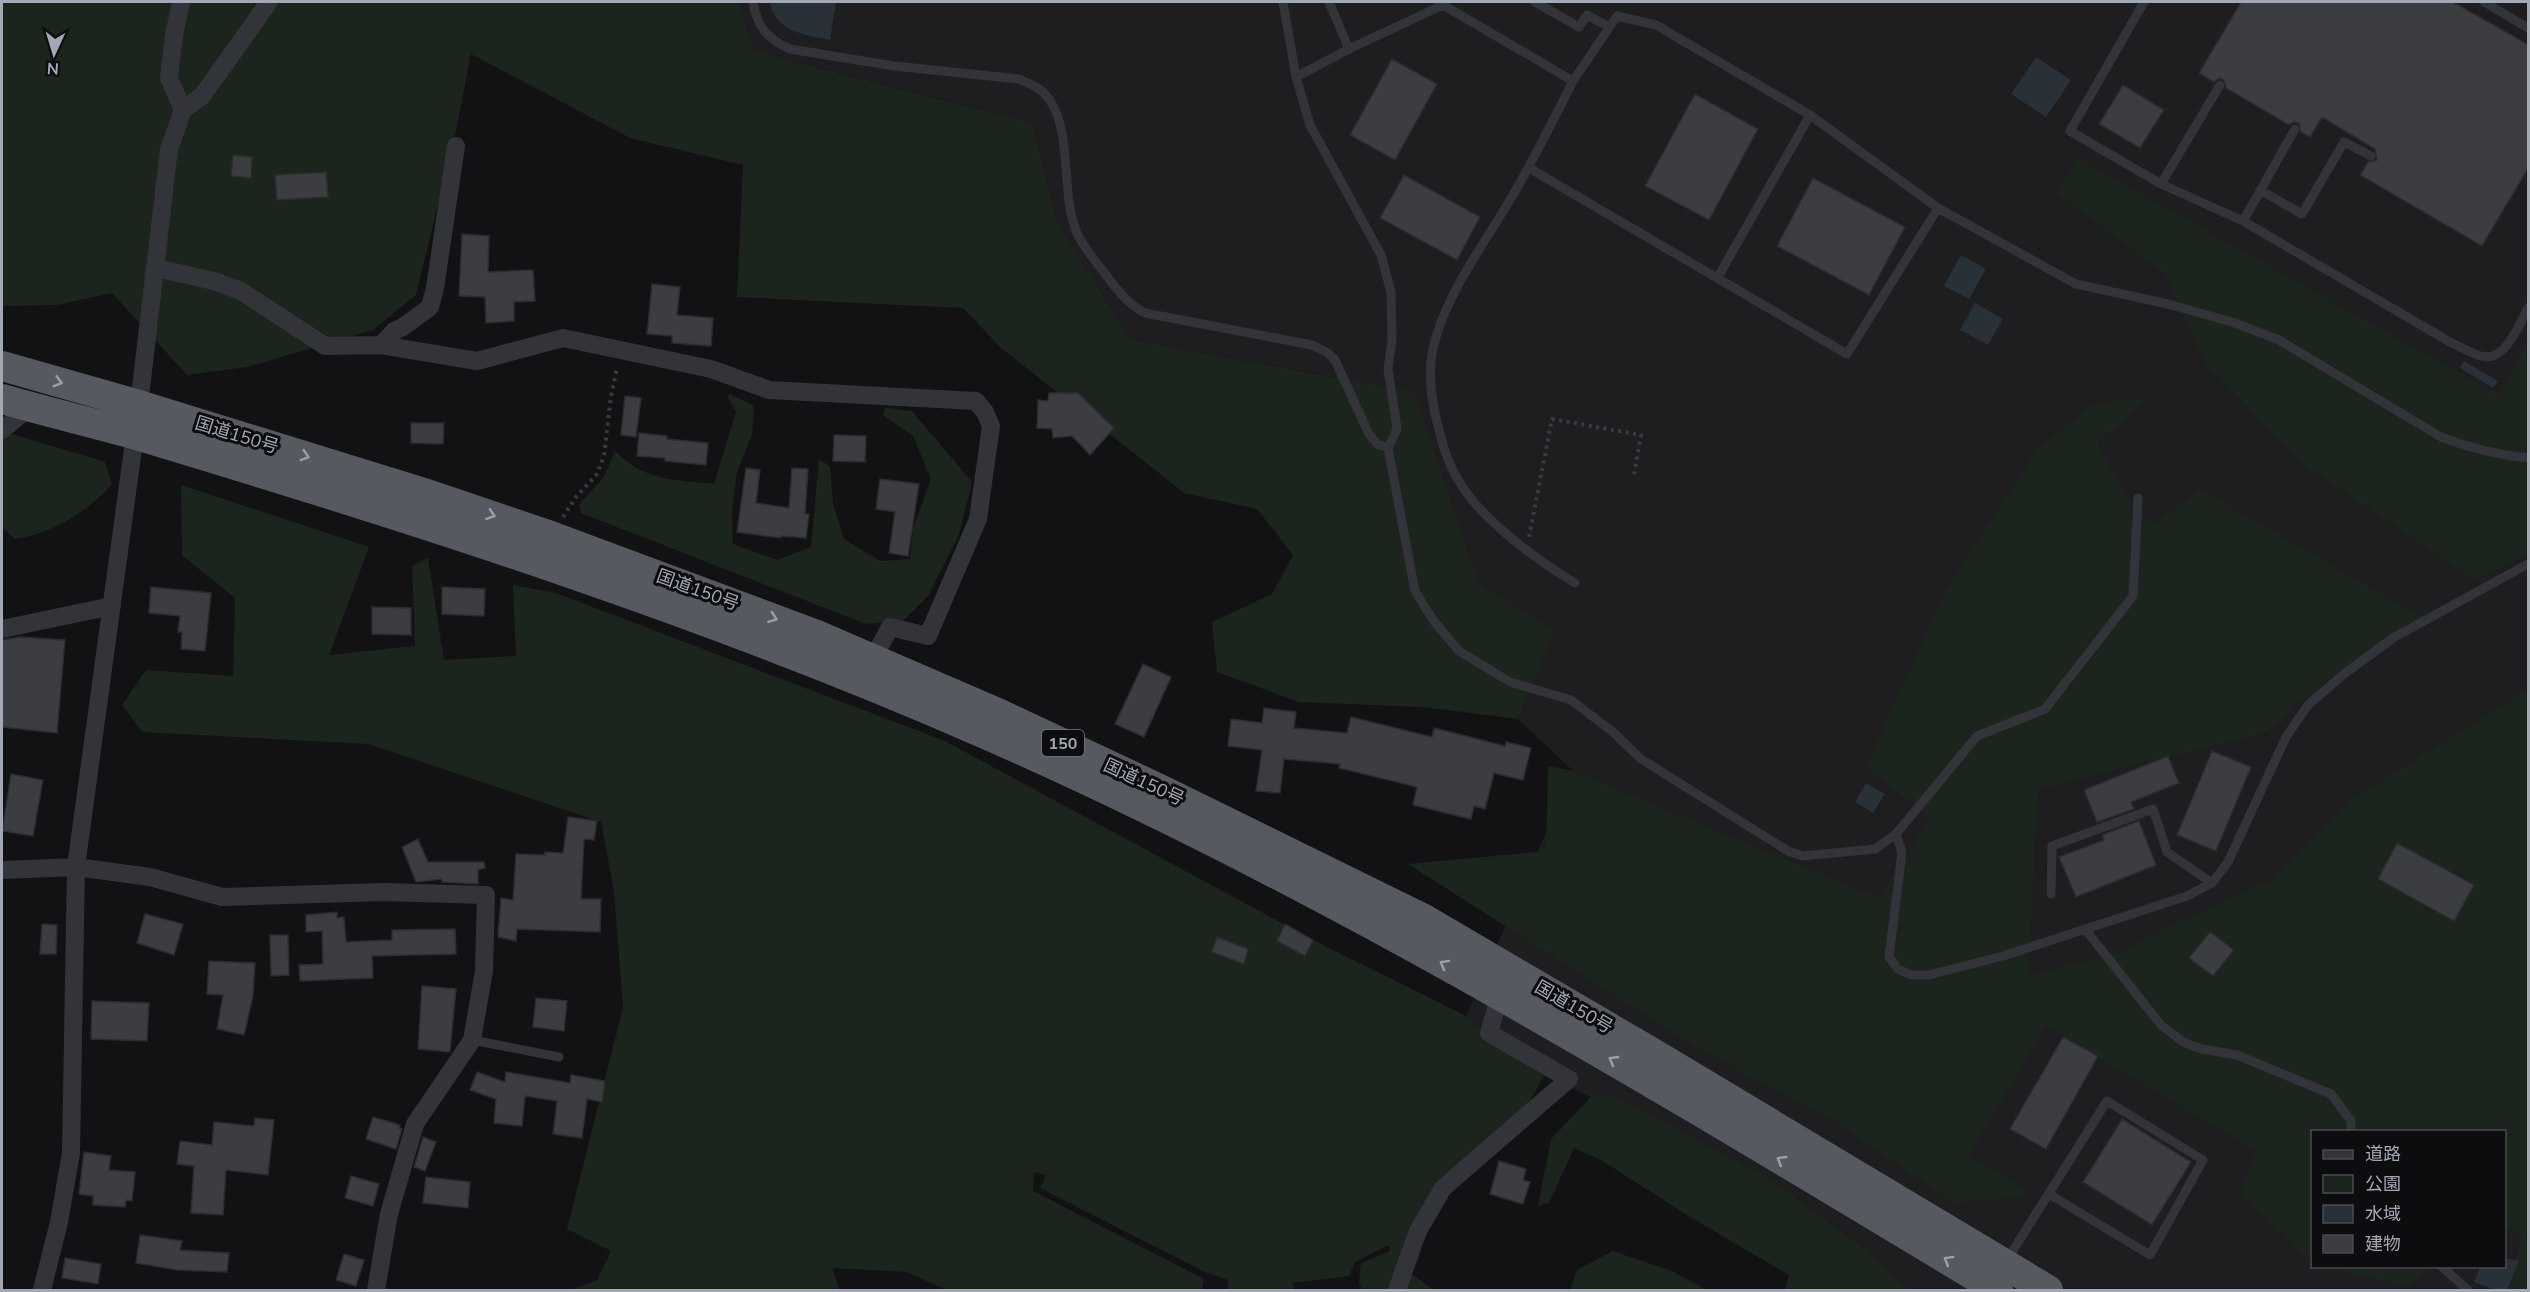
<svg xmlns="http://www.w3.org/2000/svg" width="2530" height="1292" viewBox="0 0 2530 1292" font-family="'Nunito Sans','Noto Sans JP',sans-serif">
  <style>
    .built { fill: #1e1e21; fill-rule: evenodd }
    .green { fill: #1c241e }
    .water { fill: #283038 }
    .building { fill: #3c3d41; stroke: #2c2c30; stroke-width: 1.5 }
    .lines { fill: none; stroke-linecap: round; stroke-linejoin: round }
    .path { stroke: #393b40; stroke-width: 4; stroke-dasharray: 3 4.5; stroke-linecap: butt }
    .service { stroke: #333439; stroke-width: 9 }
    .minor { stroke: #333439; stroke-width: 18 }
    .trunk { stroke: #575961; stroke-width: 30 }
    .oneway { stroke: #9ba0ad }
    .labels { text-anchor: middle; stroke-width: 6; stroke-linejoin: round; paint-order: stroke }
    .shield { fill: #0d0d0f; stroke: #767a83; stroke-width: 1.5 }
    .shield-label { font-size: 16px; font-weight: bold; fill: #a3a8b5 }
    .street-label { font-size: 18px; fill: #a3a8b5; stroke: #0d0d0f }
  </style>
  <rect width="100%" height="100%" fill="#121214"/>
  <path class="built" d="M739,2H2528V1290H1909L1865,1249L1767,1176L1619,1097H1591L1544,1076L1466,1016L1573,771L1518,719L1526,700L1334,377L1130,339L1057,220L1032,123L798,62L765,57L754,51ZM2312,1132H2504V1266H2312Z"/>
  <path class="green" d="M2,2H739L754,51L1032,123L1057,220L1130,339L1414,392L1478,583L1555,630L1518,719L1423,707L1299,702L1217,672L1212,622L1272,594L1293,555L1257,509L1184,493L1000,347L963,308L737,297L743,165L630,138L471,54L457,126L416,295L373,330L247,367L187,375L112,293L57,305L2,306Z
    M2077,158L2498,395L2528,342V553L2475,580L2308,467L2205,363L2165,274L2056,192Z
    M729,393L754,406L752,435L737,472L732,512L733,544L777,560L811,547L819,459L830,466L833,504L844,539L880,561L910,559L913,529L931,479L913,436L883,415L885,408L912,411L972,482L959,535L928,596L904,620L866,624L581,513L579,505L604,477L615,451C644,481 675,480 714,484L736,412L728,398Z
    M2151,398L2097,442L2131,504L2154,525L2199,489L2422,617L2323,683L2264,733L2038,789L2028,975L2120,952L2174,924L2272,880L2353,799L2528,689V1290H2511L2521,1234L2505,1228L2504,1132H2312V1262L2240,1194L2256,1151L2047,1026L1969,1155L2026,1190L2023,1196L1953,1203L1831,1118L1697,1048L1408,864L1546,851L1548,766L1573,771L1879,898L1930,818L1866,767L1945,591L2035,453L2092,404Z
    M2,431L105,462L112,484C87,513 52,533 15,539L2,527Z
    M181,485L369,547L329,655L415,646L412,566L428,558L444,660L516,656L513,585L556,593L945,741L1313,940L1466,1016L1544,1076L1526,1108L1439,1179L1394,1290H1362L1359,1282L1361,1263L1390,1251L1389,1245L1355,1262L1349,1276L1293,1283L1294,1290H1228V1280L1205,1272L1040,1188L1046,1175L1034,1172L1033,1191L1204,1279L1202,1290H946L907,1272L832,1268L840,1290H571L597,1280L611,1251L567,1229L623,1008L614,892L601,822L369,744L142,732L122,705L146,670L233,676L235,598L182,555Z
    M1591,1097H1619L1767,1176L1865,1249L1909,1290H1785L1789,1275L1692,1218L1599,1159L1574,1148L1549,1203L1538,1206L1551,1139Z
    M1613,1251L1672,1271L1707,1290H1570L1577,1270Z
    M2320,1267H2427L2410,1286Z
    M1410,1273L1434,1290H1404Z"/>
  <path class="water" d="M770,2H836L830,40C806,35 775,32 770,2Z
    M2036,57L2071,80L2046,117L2011,94Z
    M1961,255L1986,269L1969,299L1944,286Z
    M1975,303L2003,319L1988,345L1960,330Z
    M2464,361L2498,381L2493,388L2460,368Z
    M1866,783L1885,794L1873,813L1855,802Z
    M2505,1258L2519,1261L2507,1290H2496L2474,1282L2480,1267L2504,1266Z"/>
  <path class="building" d="M2241,2H2453L2529,45V167L2482,246L2360,175L2368,162L2377,160L2375,149L2322,117L2310,137L2301,132L2299,123L2294,122L2289,125L2226,88L2224,80L2220,78L2214,82L2199,73Z
    M1392,59L1437,84L1395,160L1350,135Z
    M2123,85L2164,110L2140,148L2099,124Z
    M1695,94L1758,129L1709,220L1645,186Z
    M233,155L252,157L251,178L231,176Z
    M326,172L328,197L277,200L275,175Z
    M1404,175L1480,217L1457,260L1380,218Z
    M1813,178L1905,227L1869,295L1777,246Z
    M462,234L489,236L488,272L533,270L535,301L514,302V321L486,323L485,297L459,296Z
    M652,284L680,287L677,315L713,318L711,346L672,343V336L647,334Z
    M1049,393H1078L1114,428L1090,455L1072,436L1053,438L1052,429L1037,428L1038,400L1048,401Z
    M625,396L641,398L636,437L621,435Z
    M411,423H444L443,444L411,443Z
    M639,433L667,436V439L708,443L706,465L665,461V458L637,456Z
    M834,435L866,436L865,462L833,461Z
    M746,468L760,470L756,503L789,508L792,468L808,469L805,514H809L806,538L781,536V538L737,532Z
    M880,479L919,484L908,556L889,553L895,512L876,509Z
    M151,587L211,593L205,651L181,649L182,632H178L180,616L149,613Z
    M442,587L485,589L484,616L442,614Z
    M372,607L411,608V635L372,634Z
    M20,637L65,640L57,733L2,727V640Z
    M1143,664L1171,677L1144,737L1115,724Z
    M1264,708L1296,712L1294,728L1347,733L1351,717L1432,737L1434,728L1505,746L1506,742L1531,748L1523,780L1494,773L1485,809L1474,806L1471,819L1413,805L1417,787L1339,768L1340,764L1284,759L1280,793L1256,791L1262,750L1228,746L1231,719L1262,723Z
    M2212,751L2251,767L2216,851L2177,835Z
    M2168,756L2179,783L2131,802L2134,809L2097,822L2084,790Z
    M11,774L43,780L33,836L2,831Z
    M568,817L597,821L594,840L584,839L581,899H601L600,932L517,929L516,941L498,937L501,898L513,900L516,854L545,855V852L563,853Z
    M2139,821L2156,865L2076,897L2059,857L2104,840L2102,835Z
    M418,839L428,862H484L485,868L478,870V884L442,882V879L416,882L402,847Z
    M2397,843L2474,885L2454,921L2378,879Z
    M337,912V918L344,917L346,942L392,940V930L455,929L456,954L372,956L373,978L300,981L299,965L323,964L322,931L306,932V915Z
    M145,914L183,924L174,955L137,943Z
    M42,924L57,925L56,954H40Z
    M1285,924L1313,940L1305,956L1277,941Z
    M2210,932L2234,950L2213,976L2189,958Z
    M270,935H288L289,975L271,976Z
    M1217,937L1248,949L1244,964L1212,952Z
    M209,961L255,963L253,996L244,1035L217,1029L223,995L207,994Z
    M422,986L456,989L450,1052L418,1049Z
    M536,998L567,1001L564,1031L533,1027Z
    M92,1001L149,1003L147,1041L91,1039Z
    M2063,1037L2098,1056L2046,1149L2010,1129Z
    M477,1072L505,1082L506,1072L570,1083L571,1075L605,1081L602,1102L587,1099L582,1138L553,1134L557,1101L525,1096L522,1126L494,1123L496,1099L470,1090Z
    M373,1117L400,1125L399,1128L402,1129L396,1149L366,1139Z
    M255,1118L274,1120L268,1175L226,1170L223,1215L191,1213L194,1166L177,1164L180,1141L212,1145L214,1122L254,1126Z
    M2122,1119L2191,1162L2152,1225L2083,1182Z
    M423,1137L436,1142L425,1171L414,1167Z
    M84,1152L111,1156L109,1170L135,1172L132,1201L126,1200L125,1207L93,1205V1196L79,1194Z
    M1499,1161L1526,1169L1523,1180L1530,1182L1523,1204L1490,1194Z
    M351,1176L379,1184L373,1206L345,1198Z
    M426,1177L470,1182L468,1208L423,1203Z
    M140,1235L182,1241L180,1250L229,1253L227,1272L177,1270L136,1263Z
    M344,1254L364,1260L356,1286L336,1280Z
    M65,1258L101,1264L98,1284L62,1278Z"/>
  <g class="lines">
    <path class="path" d="M563,517L576,497L597,474L604,456L611,396L617,368
      M1529,537L1552,419L1641,435L1634,475"/>
    <path class="service" d="M753,2C757,26 767,39 790,49L894,66L1019,79C1027,83 1036,86 1043,92C1075,123 1059,192 1077,233C1084,248 1096,262 1106,275C1117,290 1129,305 1145,313L1312,345L1328,353L1335,360L1369,434L1377,444L1388,448
      M1283,2L1296,77L1310,125L1381,255L1391,292L1392,340L1388,369L1397,429L1388,448L1415,591L1433,620L1459,651L1510,682L1571,700L1613,732L1641,759L1788,851L1803,856L1875,849L1896,834L1977,736L2045,709L2133,596L2138,498
      M1329,2L1349,49L1443,5
      M1438,2L1573,81L1617,16L1656,25L1810,115L1938,208L2076,284L2168,304L2235,323L2279,340L2441,437C2470,448 2498,455 2528,458
      M1535,2L1579,27L1587,15L1609,27
      M2144,2L2070,131L2161,184L2243,221L2450,342C2460,347 2471,353 2481,356C2505,363 2519,325 2528,308
      M2484,2L2528,28
      M1296,77L1349,49
      M1573,81C1552,123 1531,165 1507,205C1481,248 1450,290 1436,337C1428,361 1430,390 1435,414C1441,439 1447,464 1462,486C1485,522 1538,561 1575,583
      M1529,168L1847,354L1938,208
      M2161,184L2220,85
      M2260,190L2302,214L2344,142L2371,156
      M2243,221L2295,129
      M1718,277L1810,115
      M1896,834L1902,852L1889,957L1898,969L1911,975H1929L2003,956L2187,896L2212,883L2228,862L2286,737L2308,705L2344,674L2393,638L2528,564
      M2051,894L2052,846L2153,809L2167,852L2212,883
      M2085,929L2161,1025L2183,1042L2202,1049L2237,1055L2331,1094L2351,1121V1132
      M472,1040L559,1057
      M2007,1260L2107,1101L2203,1160L2150,1255L2049,1194
      M2441,1266L2468,1290"/>
    <path class="minor" d="M181,2L174,35L169,78L183,110
      M156,268L214,281L241,291L325,346L381,345L477,361L563,338L711,369L769,390L976,401L985,412L991,426L978,519L928,636L890,627L873,659
      M381,345L394,331L403,327L430,307L435,288L456,146
      M2,430L30,407
      M2,629L112,606
      M2,870L76,867L150,877L222,897L383,892L486,895L484,971L472,1040L415,1124L389,1214L376,1290
      M42,1290L59,1222L71,1153L76,867L139,405L169,149L183,110L202,96L269,2
      M1397,1290L1418,1231L1443,1188L1569,1079L1489,1033L1500,995"/>
    <path class="trunk" d="M2,366L139,405L424,493L551,536L817,635L1000,714L1166,792L1424,919L1656,1055L2048,1290
      M2,399C47,412 94,423 140,436C426,522 710,613 983,733C1337,888 1667,1091 1998,1290"/>
  </g>
  <defs><path id="oneway-chevron" d="M-2-3.5L2.5 0L-2 3.5" fill="none" stroke-width="1.6" stroke-linecap="round" stroke-linejoin="round" transform="scale(1.5)"/></defs>
  <g class="oneway">
    <use href="#oneway-chevron" transform="translate(58 382) rotate(16)"/>
    <use href="#oneway-chevron" transform="translate(305 456) rotate(17)"/>
    <use href="#oneway-chevron" transform="translate(491 515) rotate(19)"/>
    <use href="#oneway-chevron" transform="translate(773 618) rotate(20)"/>
    <use href="#oneway-chevron" transform="translate(1444 964) rotate(-151)"/>
    <use href="#oneway-chevron" transform="translate(1613 1060) rotate(-150)"/>
    <use href="#oneway-chevron" transform="translate(1781 1160) rotate(-149)"/>
    <use href="#oneway-chevron" transform="translate(1948 1260) rotate(-149)"/>
  </g>
  <g class="labels">
    <rect class="shield" x="1042" y="730" width="42" height="26" rx="4.5"/>
    <g class="shield-label">
      <text x="1063" y="749">150</text>
    </g>
    <g class="street-label">
      <text transform="translate(237 435) rotate(17)" y="6">国道150号</text>
      <text transform="translate(698 590) rotate(20)" y="6">国道150号</text>
      <text transform="translate(1144 782) rotate(25)" y="6">国道150号</text>
      <text transform="translate(1574 1007) rotate(30)" y="6">国道150号</text>
    </g>
  </g>
  <rect width="2530" height="1292" fill="none" stroke="#a3a8b5" stroke-width="6"/>
  <rect x="2311" y="1130" width="195" height="138" fill="#0d0d0f" stroke="#494b51" stroke-width="1.5"/>
  <rect x="2323" y="1150" width="30" height="9" fill="#333439" stroke="#494b51" stroke-width="1.5"/>
  <text x="2365" y="1160" font-size="18" fill="#a3a8b5">道路</text>
  <rect x="2323" y="1175" width="30" height="18" fill="#1c241e" stroke="#494b51" stroke-width="1.5"/>
  <text x="2365" y="1190" font-size="18" fill="#a3a8b5">公園</text>
  <rect x="2323" y="1205" width="30" height="18" fill="#283038" stroke="#494b51" stroke-width="1.5"/>
  <text x="2365" y="1220" font-size="18" fill="#a3a8b5">水域</text>
  <rect x="2323" y="1235" width="30" height="18" fill="#3c3d41" stroke="#494b51" stroke-width="1.5"/>
  <text x="2365" y="1250" font-size="18" fill="#a3a8b5">建物</text>
  <g transform="translate(54 54) rotate(184)" stroke="#0d0d0f" stroke-width="4.5" paint-order="stroke">
  <path d="M0-4.5L10 22L0 15L-10 22Z" fill="#a3a8b5"/>
  <text y="-9" font-size="16" font-weight="bold" text-anchor="middle" fill="#a3a8b5">N</text>
  </g>
</svg>
